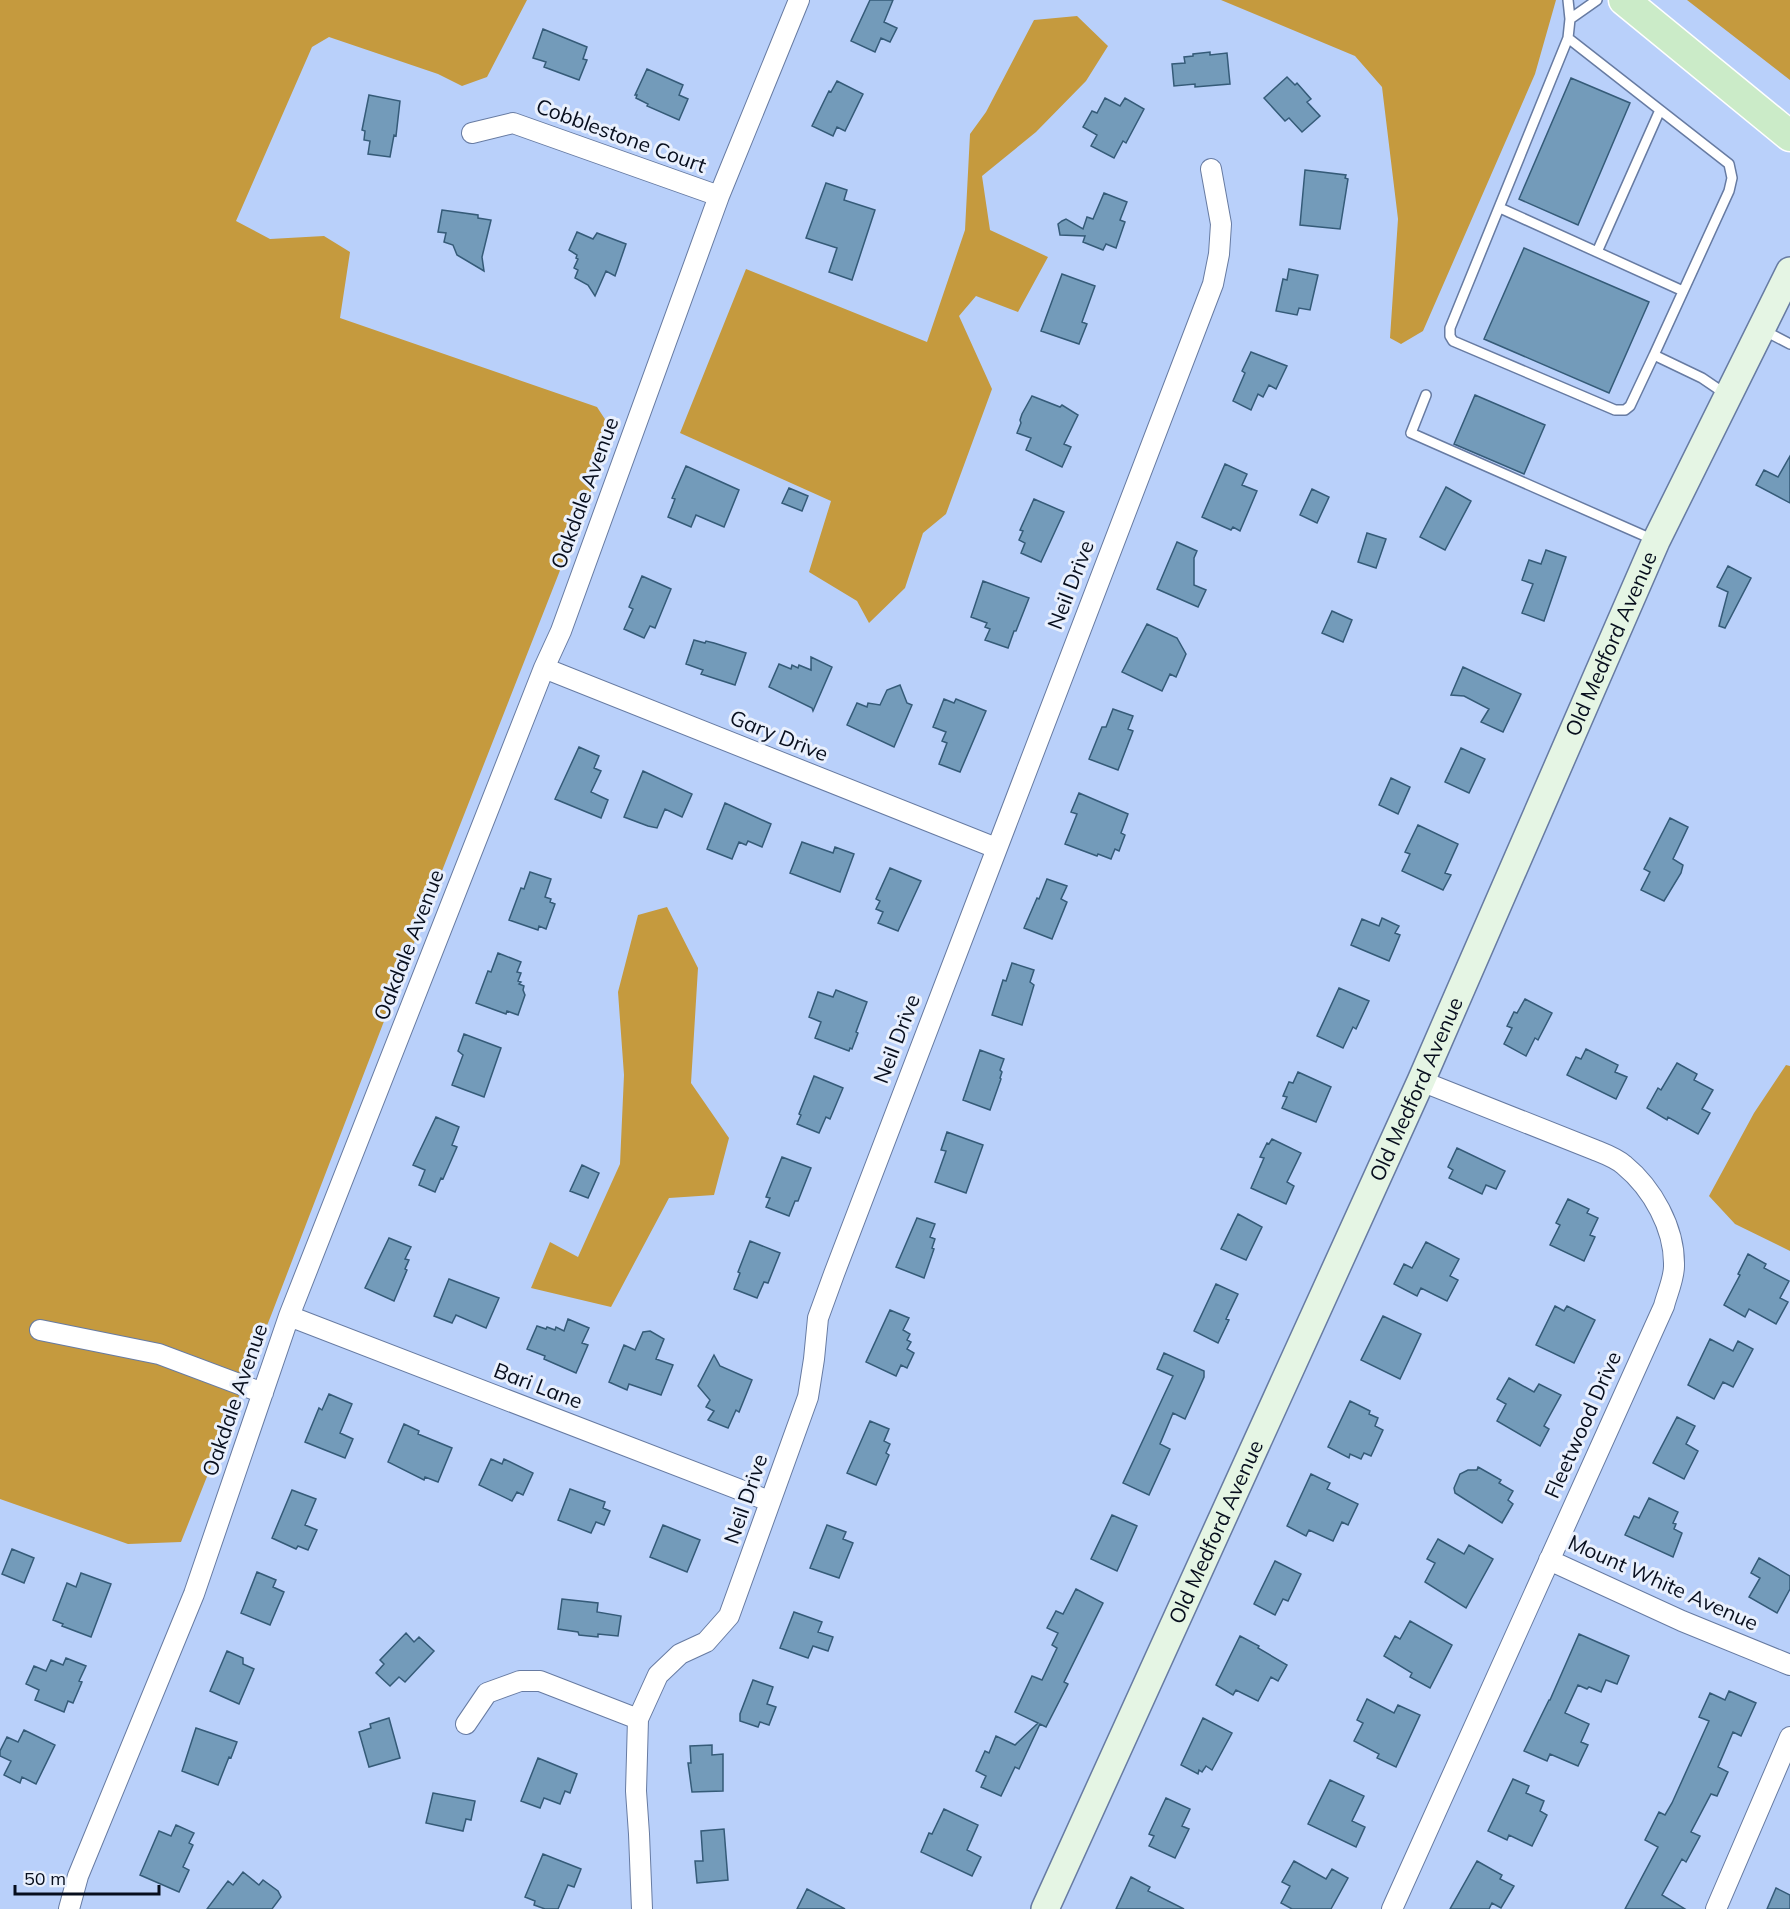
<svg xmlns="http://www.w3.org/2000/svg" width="1790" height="1909" viewBox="0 0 1790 1909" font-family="Mulish,sans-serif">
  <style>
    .green { fill: #c59a3e }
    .building { fill: #739bba; stroke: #355b78; stroke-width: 1.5 }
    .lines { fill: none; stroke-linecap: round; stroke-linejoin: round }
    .lane-casing { stroke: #677ba2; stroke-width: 12 }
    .street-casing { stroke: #677ba2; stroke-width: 22 }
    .secondary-casing { stroke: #677ba2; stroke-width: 30 }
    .primary-casing { stroke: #fff; stroke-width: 33 }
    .lane { stroke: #fff; stroke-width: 9 }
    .street { stroke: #fff; stroke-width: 20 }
    .secondary { stroke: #e5f5e4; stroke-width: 27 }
    .primary { stroke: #cbebc8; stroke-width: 30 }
    .labels { text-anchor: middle; stroke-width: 6; stroke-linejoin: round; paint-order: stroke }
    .street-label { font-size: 21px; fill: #070e1d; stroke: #e9f0fd }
  </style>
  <rect width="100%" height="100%" fill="#b9d0fa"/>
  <path class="green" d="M0,0H527L487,77L462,86L438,74L329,37L312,47L236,221L270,239L324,236L350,252L340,318L597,407L614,433L429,904L272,1313L181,1542L128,1544L0,1499Z
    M1221,0H1556L1535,74L1423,331L1401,344L1390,338L1398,219L1382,87L1355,56Z
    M1687,0H1790V80Z
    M1077,16L1108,46L1086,81L1036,132L982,176L990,230L1048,257L1018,312L976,296L959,316L992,389L946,514L923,533L905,588L869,623L857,601L809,572L831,501L680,433L746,269L927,342L965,230L970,134L986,112L1034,20Z
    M667,907L698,968L691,1083L729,1138L714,1195L669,1198L611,1307L531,1288L550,1242L578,1257L620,1164L624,1075L618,992L638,915Z
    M1786,1065L1790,1066V1251L1735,1224L1709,1196L1754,1113Z"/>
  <path class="building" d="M870,0H893L884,22L897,28L890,42L881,38L875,52L851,41Z
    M543,29L587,47L583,59L587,60L579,80L544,67L546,62L533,58Z
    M1210,52V55L1227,53L1230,84L1195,87V84L1174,86L1172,64L1185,63L1184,57L1193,56V54Z
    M647,69L683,85L679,95L688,99L679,120L647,106L648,104L636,98L637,95H635Z
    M1287,77L1295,85L1297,83L1311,99L1307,102L1320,116L1302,132L1289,118L1285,121L1264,98Z
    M1571,78L1630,103L1578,225L1519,199Z
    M837,81L863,94L845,131L837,127L833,136L812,126L829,91L831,92Z
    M369,95L400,101L396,136L394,135L390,157L368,154L370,141L364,140L365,131L362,130Z
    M1105,98L1120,106L1125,98L1144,109L1126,143L1123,141L1114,158L1091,146L1097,135L1083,127L1092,111L1097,113Z
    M1305,170L1346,175L1345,178L1348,179L1340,229L1300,225Z
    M826,183L847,190L844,200L875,210L852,280L829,272L837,248L806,238Z
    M1104,193L1127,202L1120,220L1125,222L1116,248L1106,244L1103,250L1083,242L1085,236L1060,235L1058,224L1062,221L1066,219L1083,229L1087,217L1093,219Z
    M442,210L478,215V218L491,220L482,257L484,271L457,255L453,245L444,242L446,233L438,232Z
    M577,232L593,239L597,233L626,244L615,276L606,271L595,296L588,285L575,278L578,270L574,268L578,259L576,258L577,255L569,250Z
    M1524,248L1649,302L1609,393L1484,339Z
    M1289,269L1318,275L1310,310L1299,308L1297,315L1276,311L1283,279L1287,280Z
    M1062,274L1095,286L1082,322L1087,324L1079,344L1041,331Z
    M1251,352L1287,366L1276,389L1269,385L1263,397L1258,394L1251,410L1233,401L1245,373L1242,371Z
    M1475,395L1545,425L1524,474L1454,444Z
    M1032,396L1060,407L1062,405L1078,415L1064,444L1071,447L1062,467L1026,450L1031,438L1017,433L1021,423L1020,420L1022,414Z
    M1790,456V503L1756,485L1764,470L1778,477Z
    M1225,464L1247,474L1242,485L1257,491L1240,531L1233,527L1231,530L1202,517Z
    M686,466L739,490L724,527L696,515L691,527L668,517L675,499L672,498Z
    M1446,487L1471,501L1445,550L1420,537Z
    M789,488L808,496L802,511L782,503Z
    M1312,489L1329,497L1317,523L1300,515Z
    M1034,499L1064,512L1041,562L1021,553L1025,543L1019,540L1023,531L1020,530Z
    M1367,533L1386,539L1376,568L1358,562Z
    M1177,542L1197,551L1194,558V585L1206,590L1198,607L1157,589Z
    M1546,550L1566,557L1544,621L1522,613L1533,584L1522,580L1529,560L1541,564Z
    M1728,566L1751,578L1725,628L1719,626L1728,592L1717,587Z
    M642,576L671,589L655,628L650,626L644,638L624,629L633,609L629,607Z
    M983,581L1029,598L1016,631H1014L1008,648L985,640L990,629L985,627L987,623L971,617Z
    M1332,611L1352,620L1343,642L1322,633Z
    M1147,624L1177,638L1186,654L1176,677L1170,674L1162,691L1122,672Z
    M694,640L705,643L706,641L714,643L746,653L735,685L701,674L703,670L686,664Z
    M811,657L832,667L813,711L812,708L769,687L779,664L791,669L792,665L798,668L799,665L811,670Z
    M1463,667L1521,694L1503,732L1481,722L1489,709L1464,696L1451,695Z
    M900,685L907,703L912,705L894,747L847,725L857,703L867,707L868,703L880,705L887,690Z
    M944,699L954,703L956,699L986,711L960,772L939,764L947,743L942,741L946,732L933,727Z
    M1113,709L1133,716L1128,729L1133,731L1118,770L1089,759L1102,727H1106Z
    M579,747L599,756L594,768L601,771L591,792L608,800L601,818L555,799Z
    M1461,748L1485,759L1469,793L1445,782Z
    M643,771L692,794L682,817L665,809L657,828L648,826L624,817Z
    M1391,778L1410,787L1398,814L1379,805Z
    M1079,793L1128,814L1121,833L1125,835L1119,851L1115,849L1111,859L1098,854L1097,856L1065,844L1077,814L1071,812Z
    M725,803L771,824L762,847L748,841L746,845L739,842L732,859L707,849Z
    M1670,818L1688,827L1673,859L1683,865L1681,873L1664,901L1641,890L1650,872L1644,869Z
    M1418,825L1458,844L1445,873L1451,875L1443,890L1402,871L1410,854L1405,852Z
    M802,842L833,853L835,847L854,854L840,892L790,873Z
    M890,868L921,881L898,931L878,923L883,912L876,909L880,901L876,899Z
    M530,872L551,879L545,897L551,899L550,902L555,904L546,929L539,926L538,930L509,920L521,888L524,889Z
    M1047,879L1067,886L1061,899L1067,902L1052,939L1024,928L1037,898L1039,899Z
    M1382,918L1399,926L1395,933L1400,935L1389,961L1351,945L1362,919L1379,926Z
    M498,953L521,962L517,972L521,973L518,981L521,982L519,984L524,986L523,990L525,995L518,1015L507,1011L506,1014L476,1003L488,971L491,972Z
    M1012,963L1034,970L1030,982L1034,985L1022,1025L992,1015L1003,980L1006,981Z
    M1339,988L1369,1001L1356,1029L1353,1027L1343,1048L1317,1036Z
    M836,990L867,1002L856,1032L858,1033L852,1049L850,1048L849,1051L815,1038L821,1022L809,1017L818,992L833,997Z
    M1525,999L1552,1013L1538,1040L1535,1038L1526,1056L1504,1044L1512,1028L1507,1026L1514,1012L1517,1013Z
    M464,1034L501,1048L484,1097L452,1085L463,1055L458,1051Z
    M1586,1049L1618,1065L1615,1072L1627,1077L1616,1099L1567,1075L1576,1057L1581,1059Z
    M980,1050L1004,1059L1000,1070L1002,1072L1000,1078L1001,1079L990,1110L963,1100Z
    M1677,1063L1697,1074L1694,1080L1713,1090L1702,1109L1710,1113L1698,1134L1668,1117L1667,1120L1647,1108L1658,1088L1661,1090Z
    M1298,1072L1331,1087L1316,1122L1282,1108L1287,1097L1283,1096L1289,1082L1293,1083Z
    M814,1076L843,1088L830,1119L826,1117L819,1133L797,1124L801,1115L799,1114Z
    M436,1117L459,1127L452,1145L457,1147L443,1179L441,1178L435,1192L419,1185L425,1170L413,1165Z
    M947,1132L983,1145L966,1193L935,1182L946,1151L941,1150Z
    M1272,1139L1301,1153L1287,1182L1294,1186L1286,1204L1251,1188L1264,1158L1260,1157L1267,1143L1269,1144Z
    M1457,1148L1505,1171L1496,1189L1486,1185L1482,1194L1449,1178L1453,1170L1448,1167Z
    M782,1157L811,1168L798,1201H795L789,1216L766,1207L770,1198L766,1197Z
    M582,1165L599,1173L588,1198L570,1191Z
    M1568,1199L1589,1209L1587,1213L1598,1218L1590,1235L1595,1237L1584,1261L1550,1245L1560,1225L1556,1223Z
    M1238,1214L1262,1227L1246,1260L1221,1249Z
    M917,1218L935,1224L930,1237L935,1239L932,1248L934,1249L924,1278L896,1267Z
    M389,1238L411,1247L405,1259L409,1260L405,1269L407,1270L394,1301L365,1288Z
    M750,1241L780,1253L768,1283L764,1282L757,1298L734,1289L740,1273L738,1272Z
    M1426,1242L1459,1259L1450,1276L1458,1280L1447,1301L1421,1288L1417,1296L1394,1284L1404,1264L1412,1268Z
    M1748,1254L1766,1264L1764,1268L1789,1281L1780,1298L1788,1302L1776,1324L1749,1309L1745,1317L1724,1305L1740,1275L1738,1274Z
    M449,1279L499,1298L486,1328L456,1315L452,1323L434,1316Z
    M1216,1284L1238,1294L1226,1319L1229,1320L1218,1343L1194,1331Z
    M1555,1306L1564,1311L1567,1306L1595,1320L1574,1363L1536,1345Z
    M890,1310L909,1318L903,1330L910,1334L907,1340L911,1342L907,1349L914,1353L907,1368L901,1365L896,1376L866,1362Z
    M1383,1316L1421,1334L1400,1379L1361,1360Z
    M568,1319L589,1328L582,1343L588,1345L576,1373L544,1359L545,1356L527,1349L537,1326L546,1329L547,1327L555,1330L556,1327L564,1331Z
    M650,1331L664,1339L656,1359L673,1365L661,1395L629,1384L627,1390L609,1382L624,1345L635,1350L643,1332Z
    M1710,1339L1733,1351L1738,1341L1753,1349L1733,1387L1723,1382L1714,1399L1688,1385Z
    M1164,1353L1204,1371V1377L1185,1419L1173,1413L1160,1444L1170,1449L1149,1495L1123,1483L1173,1376L1157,1369Z
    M714,1355L720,1366L752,1380L739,1412L736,1410L728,1428L708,1420L714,1411L706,1407L710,1400L698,1386Z
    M1509,1378L1534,1392L1539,1384L1561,1395L1544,1426L1549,1429L1540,1446L1497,1421L1506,1404L1497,1399Z
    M329,1394L352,1404L340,1433L353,1439L345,1458L305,1442L319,1408L322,1410Z
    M1350,1401L1370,1411L1369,1414L1378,1418L1375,1426L1383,1430L1371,1456L1364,1453L1361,1459L1350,1454L1349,1458L1328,1447Z
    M1677,1417L1695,1426L1686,1444L1698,1451L1684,1479L1653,1463Z
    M870,1421L889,1429L884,1441L890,1444L886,1453L889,1455L876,1485L847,1473Z
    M404,1424L419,1431L418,1434L452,1448L438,1482L425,1477L424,1480L388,1462Z
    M491,1459L502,1464L504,1459L533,1473L523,1495L517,1492L512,1501L479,1485Z
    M1478,1467L1501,1480L1499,1483L1513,1491L1508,1500L1513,1504L1502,1523L1455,1493L1454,1488L1460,1474L1468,1470H1477Z
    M1311,1474L1330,1483L1327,1489L1358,1504L1348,1525L1342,1522L1333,1541L1309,1530L1306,1536L1287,1526Z
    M570,1489L605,1502L603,1508L610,1511L604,1525L596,1522L591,1533L558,1520Z
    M292,1490L316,1499L305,1525L317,1530L308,1550L298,1546L296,1549L272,1538Z
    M1649,1498L1678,1512L1673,1523L1676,1524L1674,1529L1682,1533L1673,1557L1625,1535L1634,1516L1639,1518Z
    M1112,1515L1137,1526L1117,1571L1091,1559Z
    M663,1525L700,1540L687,1572L650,1557Z
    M827,1525L846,1532L843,1539L853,1543L839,1578L810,1568Z
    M1438,1539L1464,1554L1469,1545L1493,1559L1466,1608L1425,1582L1435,1563L1427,1559Z
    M12,1549L34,1558L24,1583L2,1574Z
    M1759,1558L1790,1576V1589L1777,1613L1749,1597L1760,1578L1751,1573Z
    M1275,1561L1301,1574L1288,1601L1283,1599L1275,1615L1254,1604Z
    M257,1572L276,1580L273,1587L284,1592L270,1625L241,1613Z
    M81,1573L111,1584L91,1637L62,1626L63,1624L53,1620L67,1583L76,1587Z
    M1076,1589L1103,1603L1064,1682L1068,1684L1046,1727L1040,1724L1019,1769L1015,1767L1001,1796L981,1787L986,1776L976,1771L985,1751L989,1753L996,1736L1015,1745L1038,1723L1015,1712L1032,1676L1042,1680L1057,1648L1052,1645L1058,1633L1047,1628L1056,1611L1063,1614Z
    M562,1599L598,1603L597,1612L621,1616L618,1636L598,1634V1637L579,1635L578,1632L558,1629Z
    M794,1612L822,1622L818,1632L833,1637L828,1651L813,1646L808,1658L780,1648Z
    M1410,1621L1452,1645L1430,1688L1410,1677L1412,1673L1384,1656L1395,1636L1400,1639Z
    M406,1633L414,1642L419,1637L434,1651L405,1682L399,1677L390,1686L376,1673L384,1664L380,1660Z
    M1579,1634L1629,1656L1617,1684L1606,1680L1601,1692L1589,1687L1587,1689L1578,1685L1565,1713L1589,1724L1581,1742L1588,1745L1578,1766L1550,1754L1547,1761L1524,1751L1549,1700H1550Z
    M1240,1636L1259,1646L1258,1648L1287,1665L1278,1681L1271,1677L1258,1701L1236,1690L1233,1695L1216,1685Z
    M227,1651L243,1658V1664L254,1669L239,1704L210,1691Z
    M66,1658L86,1666L79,1681L82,1682L73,1703L68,1701L64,1712L35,1700L39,1690L26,1684L34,1666L46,1671L51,1660L63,1665Z
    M753,1680L773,1687L767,1704L776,1707L769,1725L760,1722L758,1727L740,1721V1714Z
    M1729,1691L1756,1703L1741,1736L1733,1732L1718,1767L1728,1772L1717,1796L1711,1794L1691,1832L1700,1836L1686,1862L1682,1859L1662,1895L1685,1909H1625L1658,1847L1645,1840L1659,1812L1665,1815L1672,1803L1709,1721L1699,1717L1710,1693L1725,1700Z
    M1367,1699L1394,1713L1398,1705L1420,1715L1396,1767L1377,1758L1379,1754L1354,1741L1363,1723L1357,1720Z
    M389,1718L400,1758L369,1767L359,1732L371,1728L370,1724Z
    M1203,1718L1232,1733L1212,1770L1206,1766L1202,1772L1199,1770L1198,1774L1181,1765Z
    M196,1728L237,1742L231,1758L229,1757L218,1785L182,1771Z
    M24,1730L55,1745L36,1784L22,1777L20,1783L4,1775L11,1761L0,1756V1751L7,1737L18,1742Z
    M712,1745V1755L723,1754V1791L692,1792L688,1763H691L690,1746Z
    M538,1758L577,1774L570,1793L565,1791L560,1804L544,1798L540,1808L521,1801Z
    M1513,1779L1529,1786L1526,1793L1544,1801L1540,1811L1547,1815L1532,1846L1509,1835L1507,1840L1488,1831Z
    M1330,1780L1364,1796L1352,1821L1365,1827L1356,1847L1308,1824Z
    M433,1793L475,1801L471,1820L466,1819L463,1831L426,1823Z
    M1166,1798L1190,1809L1182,1826L1189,1829L1175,1858L1149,1846L1154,1836L1149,1834Z
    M944,1809L978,1825L967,1850L981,1857L972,1876L921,1852L929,1833L932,1834Z
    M176,1825L194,1833L189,1843L193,1845L183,1867L189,1870L179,1892L140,1875L159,1831L171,1836Z
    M724,1829L728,1880L697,1883L695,1861H703L701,1831Z
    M543,1854L581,1869L574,1887L568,1885L558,1909H545L534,1905L535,1901L525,1897Z
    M1294,1861L1326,1879L1332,1869L1348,1878L1331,1909H1292L1281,1903L1290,1886L1282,1882Z
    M1477,1861L1502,1875L1500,1879L1514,1886L1501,1908L1492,1903L1489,1909H1450Z
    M243,1872L259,1885L263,1880L278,1891L281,1897L272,1909H207L228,1881L233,1885Z
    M1131,1877L1150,1887L1148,1891L1184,1909H1116Z
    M1776,1888L1790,1895V1909H1767Z
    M807,1889L845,1909H797Z"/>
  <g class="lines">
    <defs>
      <path id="lane" d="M1568,0L1570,19L1568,38
        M1570,19L1597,0
        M1500,208L1683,291
        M1597,252L1660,110
        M1763,330L1790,344
        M1654,355L1729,191L1732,178L1729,164L1568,38L1450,328V336L1453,341L1615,410H1625L1630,406L1654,355L1702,378L1727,395
        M1426,395L1411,433L1654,540"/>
      <path id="street" d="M472,133L513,123L719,196
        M544,668L996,848
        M289,1316L769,1501
        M40,1330L159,1354L263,1393
        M1549,1560L1682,1621L1790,1665
        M466,1724L487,1693L520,1681H540L638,1719
        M69,1909L78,1876L194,1594L289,1316L544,668L561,631L719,196L799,0
        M642,1909L639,1834L636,1791L638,1719L658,1675L680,1654L706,1642L729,1616L808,1397L814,1359L818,1318L834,1274L1213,284L1219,254L1221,224L1211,169
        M1392,1909L1664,1306C1667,1294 1674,1279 1674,1266C1675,1228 1652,1188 1624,1165C1616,1158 1605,1154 1595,1150L1421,1081
        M1716,1909L1790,1737"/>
      <g id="secondary">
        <path id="s1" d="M1045,1909L1421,1081L1656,541L1790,271"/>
      </g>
      <path id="primary" d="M1624,0L1790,136"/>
    </defs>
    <use href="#lane" class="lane-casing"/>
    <use href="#street" class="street-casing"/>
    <use href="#secondary" class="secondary-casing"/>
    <use href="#primary" class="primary-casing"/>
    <use href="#lane" class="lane"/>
    <use href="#street" class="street"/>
    <use href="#secondary" class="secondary"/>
    <use href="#primary" class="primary"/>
  </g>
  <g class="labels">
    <g class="street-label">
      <text transform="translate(621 136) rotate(20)" y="7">Cobblestone Court</text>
      <text transform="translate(585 493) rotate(-70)" y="7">Oakdale Avenue</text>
      <text transform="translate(1071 585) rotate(-69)" y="7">Neil Drive</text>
      <text dy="7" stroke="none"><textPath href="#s1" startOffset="1386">Old Medford Avenue</textPath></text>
      <text transform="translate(779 736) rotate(22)" y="7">Gary Drive</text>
      <text transform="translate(409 945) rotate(-69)" y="7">Oakdale Avenue</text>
      <text transform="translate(897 1039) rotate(-69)" y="7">Neil Drive</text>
      <text dy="7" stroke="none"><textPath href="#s1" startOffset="900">Old Medford Avenue</textPath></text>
      <text transform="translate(538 1386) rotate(21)" y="7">Bari Lane</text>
      <text transform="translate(235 1400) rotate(-71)" y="7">Oakdale Avenue</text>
      <text transform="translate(1583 1425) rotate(-66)" y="7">Fleetwood Drive</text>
      <text transform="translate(746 1499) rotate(-71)" y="7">Neil Drive</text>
      <text dy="7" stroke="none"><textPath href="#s1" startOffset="414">Old Medford Avenue</textPath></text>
      <text transform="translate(1663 1583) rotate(24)" y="7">Mount White Avenue</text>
    </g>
  </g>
  <path d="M15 1885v9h144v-9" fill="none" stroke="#070e1d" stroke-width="3"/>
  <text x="24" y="1885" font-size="18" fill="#070e1d" stroke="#e9f0fd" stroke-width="4.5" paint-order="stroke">50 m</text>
</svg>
